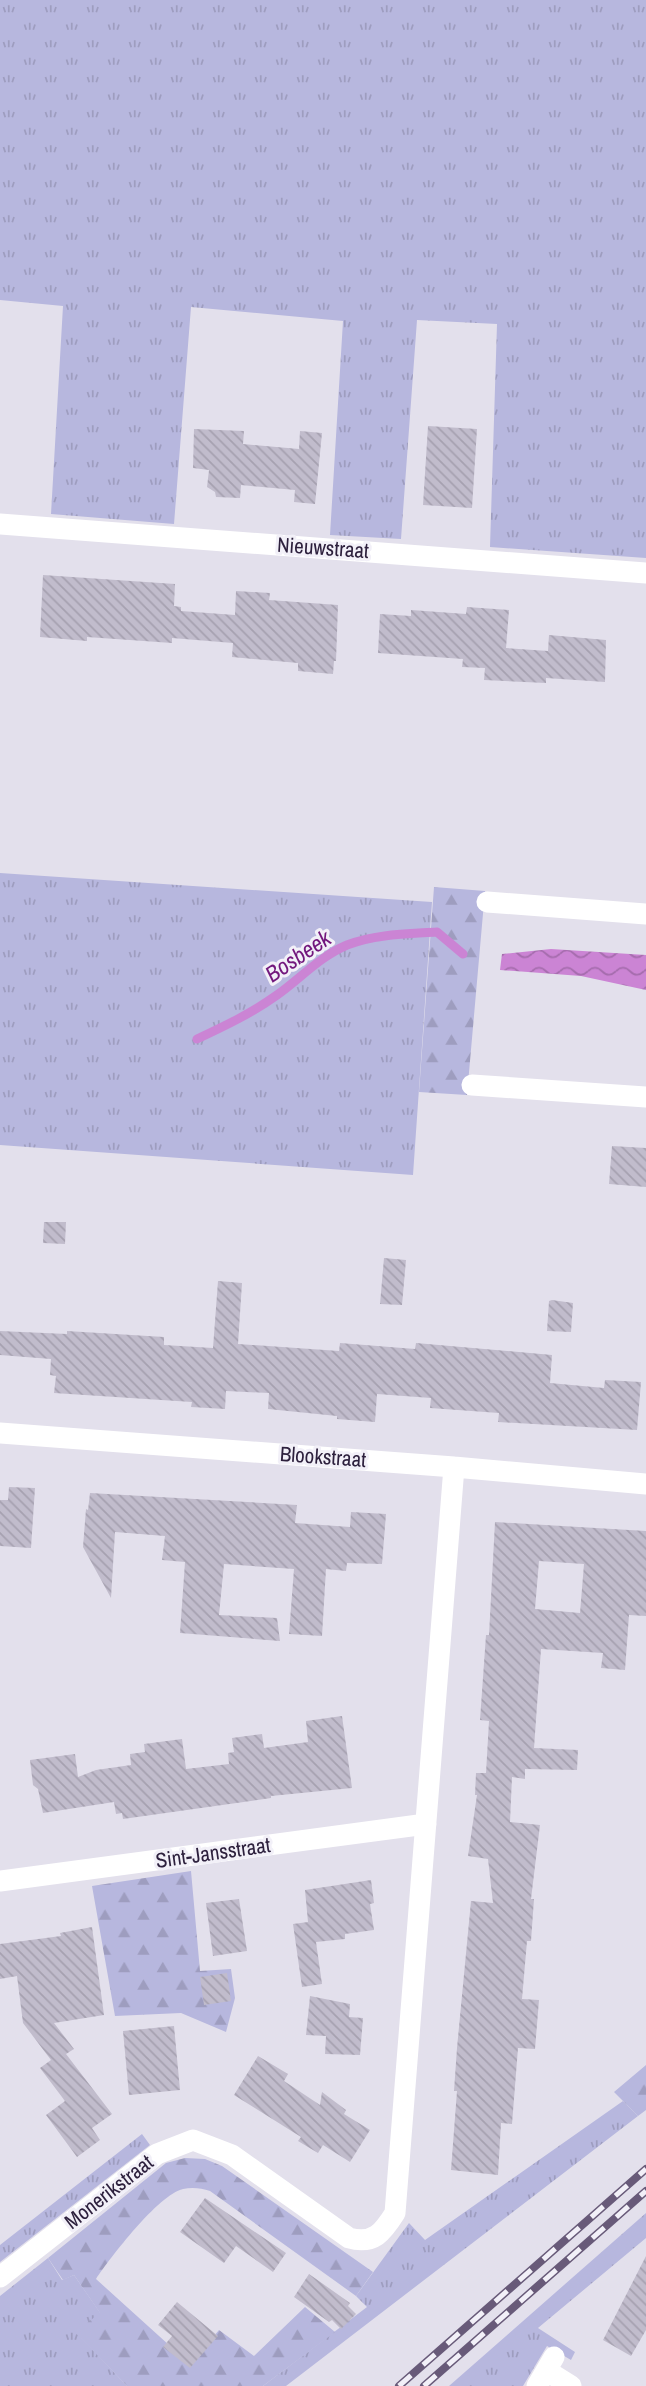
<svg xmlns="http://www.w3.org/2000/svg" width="646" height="2386" viewBox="0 0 646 2386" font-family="'Archivo Narrow',sans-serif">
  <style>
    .grass { fill: url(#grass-tufts) }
    .forest { fill: url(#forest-firs) }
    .water { fill: url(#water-waves) }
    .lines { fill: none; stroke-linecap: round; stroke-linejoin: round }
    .stream { stroke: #cb84d4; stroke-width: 9 }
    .building { fill: url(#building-back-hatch); fill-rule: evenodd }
    .street { stroke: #fff; stroke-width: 21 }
    .rail-casing { stroke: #685a79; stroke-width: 8 }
    .rail { stroke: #f2f0f8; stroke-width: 5; stroke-dasharray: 16; stroke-linecap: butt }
    .labels { text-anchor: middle; stroke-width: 6; stroke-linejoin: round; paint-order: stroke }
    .street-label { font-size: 21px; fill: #2d203d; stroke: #f2f0f8 }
    .water-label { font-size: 23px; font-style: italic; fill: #72177c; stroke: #f2f0f8 }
  </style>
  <defs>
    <pattern id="grass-tufts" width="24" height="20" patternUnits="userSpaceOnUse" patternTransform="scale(1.75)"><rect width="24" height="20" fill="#b7b7de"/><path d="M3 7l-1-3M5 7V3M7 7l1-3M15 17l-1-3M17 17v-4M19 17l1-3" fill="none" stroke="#9e9dbf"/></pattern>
    <pattern id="forest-firs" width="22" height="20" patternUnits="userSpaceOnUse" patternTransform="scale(1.75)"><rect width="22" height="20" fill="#b7b7de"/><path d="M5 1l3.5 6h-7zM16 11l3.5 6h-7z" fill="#9e9dbf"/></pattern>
    <pattern id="water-waves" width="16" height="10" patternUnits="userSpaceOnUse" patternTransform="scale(1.75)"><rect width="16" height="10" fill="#cb84d4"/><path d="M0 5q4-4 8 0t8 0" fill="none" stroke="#a56cad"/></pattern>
    <pattern id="building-back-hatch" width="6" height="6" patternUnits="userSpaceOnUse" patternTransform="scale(1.75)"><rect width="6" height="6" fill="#c1bccc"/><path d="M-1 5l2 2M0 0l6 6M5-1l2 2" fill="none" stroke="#a6a1b0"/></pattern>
  </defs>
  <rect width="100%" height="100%" fill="#e3e0ec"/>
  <path class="grass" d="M0,0H646V558L490,547L497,324L417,320L401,539L330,535L343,321L191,307L174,524L51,514L63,306L0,300Z
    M0,873L432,902L413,1175L0,1145Z
    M623,2101L638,2116L286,2386H263L367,2307L356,2296L409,2223L425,2240Z
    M142,2134L150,2145L0,2262V2245Z
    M646,2213V2238L538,2328L575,2352L571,2360L547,2346L523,2386H449Z
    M48,2258L62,2280L74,2275L101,2314L76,2332L127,2386H0V2296Z"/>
  <path class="forest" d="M434,887L485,891L467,1095L419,1092Z
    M191,1871L200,1971L231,1969L235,1998L226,2032L181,2013L115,2016L92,1886Z
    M646,2065V2110L638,2116L614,2092Z
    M185,2158L205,2159L222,2166L373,2272L356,2296L210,2191C201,2188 192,2187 183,2189C158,2195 111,2257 96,2279L190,2364L219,2330L254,2356L305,2307L335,2332L263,2386H127L75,2332L100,2313L74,2275L63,2280L48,2258L166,2163Z"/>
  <path class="water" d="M551,949L646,955V990L581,976L500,970L502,954Z"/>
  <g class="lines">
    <path class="stream" d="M197,1039C225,1026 252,1013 277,995C301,978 319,957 347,945C376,934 407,934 437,932L463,954"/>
  </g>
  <path class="building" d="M428,426L477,429L472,508L423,505Z
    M194,429L244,431L243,444L299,449L300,431L322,433L315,504L294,502L295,490L241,485L240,498L216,497L215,492L207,487L209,470L193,468Z
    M43,575L175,584L174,606L181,607V611L235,615L236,591L270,593L269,600L338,605L336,661H334L333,674L298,671V663L232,657L233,643L172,638V643L87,637V641L40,637Z
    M467,607L509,610L506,648L548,651L549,635L606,640L605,682L546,678V683L484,680L485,668L462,667L463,659L378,653L380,614L411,616V610L466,614Z
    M612,1146L646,1148V1187L609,1184Z
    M44,1222H66L65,1244L43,1243Z
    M384,1258L406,1260L402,1305L380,1304Z
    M218,1281L242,1283L238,1344L339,1351L340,1343L415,1349L416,1343L552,1355L550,1383L604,1388L605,1380L641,1382L637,1430L498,1422L499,1413L430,1408L431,1398L377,1394L375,1422L337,1419V1416L268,1409L269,1393L226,1391L225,1409L191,1407L192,1402L54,1393L56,1376L50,1375L51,1359L0,1355V1331L67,1334V1331L164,1337V1345L213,1348Z
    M552,1300L573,1303L571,1332L547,1331L549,1301Z
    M9,1487L35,1488L31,1548L0,1546V1500H8Z
    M90,1493L297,1505L295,1523L350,1527L351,1512L386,1514L382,1564L347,1563L346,1571L326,1569L322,1636L289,1634L294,1569L224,1564L219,1615L277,1618L280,1641L180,1633L185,1562L162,1560L165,1536L115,1532L111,1598L83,1547L86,1509L88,1510Z
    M495,1522L646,1531V1616L629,1615L625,1670L601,1668L603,1653L541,1649L534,1748L578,1750L577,1770L525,1769V1779L512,1777L510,1822L540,1825L531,1899H534L531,1941H527L522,1999L539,2000L535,2049L518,2048L512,2124L501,2123L498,2175L451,2170L457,2091H454L457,2048L471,1901L493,1903L488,1859L468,1856L477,1795H475L476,1773H486L489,1721L480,1720L486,1635H489ZM539,1561L584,1564L580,1613L535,1609Z
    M342,1716L352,1788L271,1796V1798L123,1819L122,1813L116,1814L114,1802L43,1813L38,1789L33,1785L30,1760L75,1754L78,1777L96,1770L131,1765L130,1754L145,1752L144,1744L182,1739L186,1769L229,1764L228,1753L234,1752L232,1738L262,1734L264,1748L308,1742L306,1721Z
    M371,1880L374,1903L370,1904L374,1930L345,1934V1939L316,1942L322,1984L302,1987L293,1924L308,1922L305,1890Z
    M239,1899L247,1951L213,1956L206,1903Z
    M92,1927L104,2015L54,2023L74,2049L66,2054L112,2114L92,2128L100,2140L77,2157L46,2115L65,2101L40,2068L51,2060L23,2023L17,1976L0,1979V1944L61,1936L60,1933Z
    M227,1973L231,2001L204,2005L200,1977Z
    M310,1996L350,2004L349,2017L363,2018L360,2055L325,2054L326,2036L306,2035Z
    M174,2026L180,2090L129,2095L123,2031Z
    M258,2056L288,2074L284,2081L320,2105L322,2092L346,2110L344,2114L370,2130L350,2162L323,2145L318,2153L298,2141L301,2137L234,2095Z
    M205,2198L286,2253L273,2272L236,2246L224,2263L180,2232Z
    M646,2256V2330L631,2356L603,2340Z
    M309,2274L350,2303L348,2306L356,2314L341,2329L332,2320L329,2322L294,2297Z
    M177,2302L218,2336L190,2368L163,2347L172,2336L158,2325Z"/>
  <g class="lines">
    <path class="street" d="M0,524L646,573
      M487,902L646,914
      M472,1085L646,1097
      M0,1433L454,1467L646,1484
      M0,1881L426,1824
      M0,2277L157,2154L193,2140L232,2155L349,2238C374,2245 383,2232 395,2213L454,1467
      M547,2371L571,2386
      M537,2386L554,2357"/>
    <defs>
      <path id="rail" d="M399,2386L646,2169
        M424,2386L646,2191"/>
    </defs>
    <use href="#rail" class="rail-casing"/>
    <use href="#rail" class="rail"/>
  </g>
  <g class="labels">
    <g class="street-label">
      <text transform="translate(323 548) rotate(4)" y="7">Nieuwstraat</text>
      <text transform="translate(323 1457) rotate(4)" y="7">Blookstraat</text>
      <text transform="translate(213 1853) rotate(-8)" y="7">Sint-Jansstraat</text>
      <text transform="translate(109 2192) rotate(-38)" y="7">Monerikstraat</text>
    </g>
    <g class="water-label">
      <text transform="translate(298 956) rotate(-34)" y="8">Bosbeek</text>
    </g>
  </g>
</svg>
